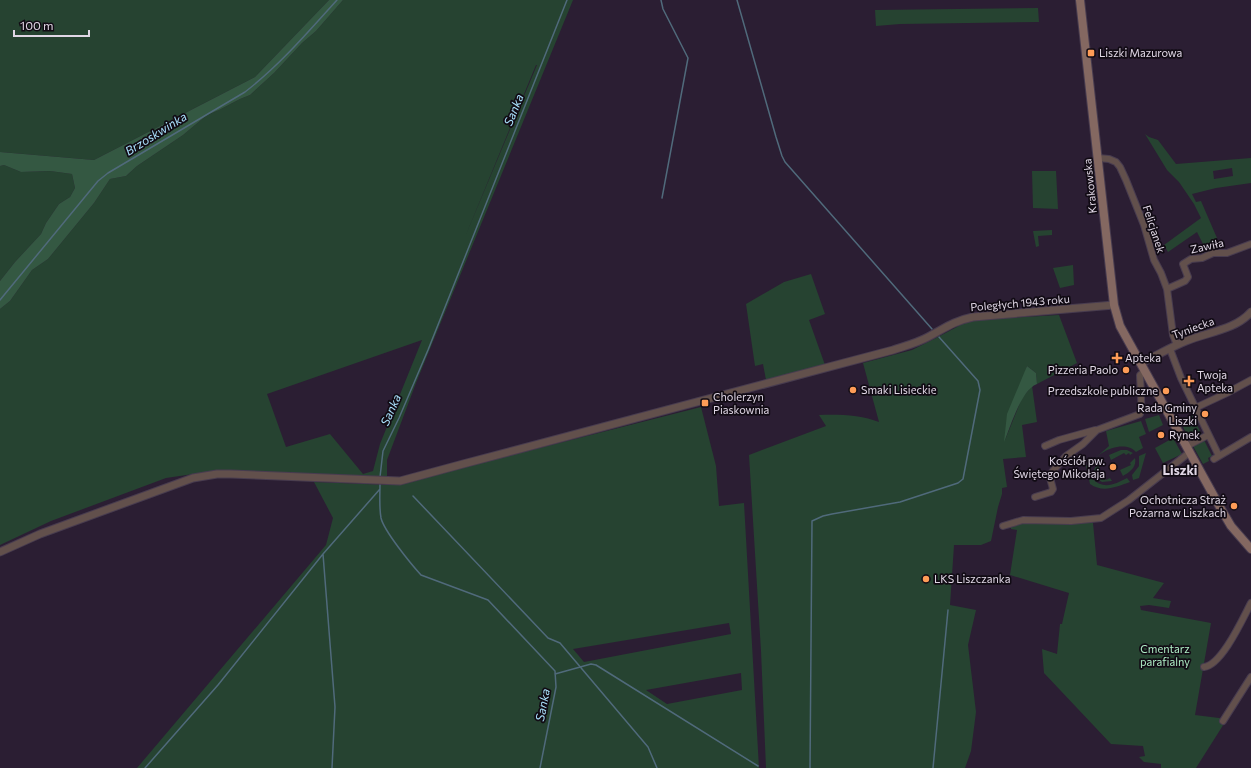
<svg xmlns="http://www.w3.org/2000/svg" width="1251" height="768" viewBox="0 0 1251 768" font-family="Commissioner,sans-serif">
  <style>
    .green { fill: #264331; fill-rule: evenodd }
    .forest { fill: #345842 }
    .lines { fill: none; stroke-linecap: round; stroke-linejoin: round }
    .stream { stroke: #506a7b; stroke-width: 1.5 }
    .minor-casing { stroke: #483c4f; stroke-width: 8 }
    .tertiary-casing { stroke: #483c4f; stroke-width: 9 }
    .secondary-casing { stroke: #483c4f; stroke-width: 10 }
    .minor { stroke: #62504c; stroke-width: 6 }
    .tertiary { stroke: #62504c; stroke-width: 7 }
    .secondary { stroke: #846861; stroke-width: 8 }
    .poi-dot { fill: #fe9c57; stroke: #110b14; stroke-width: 1.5 }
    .labels { text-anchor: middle; stroke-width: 3.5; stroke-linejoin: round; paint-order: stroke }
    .poi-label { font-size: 11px; fill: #e0d7e5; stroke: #110b14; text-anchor: start }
    .street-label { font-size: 11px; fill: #e0d7e5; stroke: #110b14 }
    .park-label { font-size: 11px; fill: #b0f0c7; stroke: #110b14 }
    .water-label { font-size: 12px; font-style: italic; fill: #abe2fe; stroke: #110b14 }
    .quarter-label { font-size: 13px; font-weight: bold; fill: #e0d7e5; stroke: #110b14 }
  </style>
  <rect width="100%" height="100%" fill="#2b1e33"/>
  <path class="green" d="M0,0H329L255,77L94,160L0,152Z
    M343,0H573L416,383L387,460V479L234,472H207L166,478L51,521L0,545V309L10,301L32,270L48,259L94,203L110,179L126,176L137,166L183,135L207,115L219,110L240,99L250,95L274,73L302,43L316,31ZM537,65L465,237L536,65ZM422,340L380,444L373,471L363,474L330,434L286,447L267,394Z
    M1038,8L1039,22L900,24L876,26L875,10Z
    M1145,134L1149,137L1158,140L1176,164L1251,158V183L1216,188L1192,194L1196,202L1201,201L1217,238V250L1208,254L1197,232L1168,252L1164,245L1201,218L1194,204L1179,182L1167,170ZM1232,168L1233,176L1214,179L1213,171Z
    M4,165L21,172L50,171L72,174L75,188L70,197L59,204L46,223L41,234L15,262L0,281V166Z
    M1032,171H1056L1058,209L1033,208Z
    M1052,230V235L1038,236L1039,246L1036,247L1033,231Z
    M1073,265L1074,285L1060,288L1053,268Z
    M811,274L825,314L809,320L825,365L766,380L763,364L755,366L746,304L784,282Z
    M1059,315L1077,363L1037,384L1036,373L1027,366L1005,440L1022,398L1032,386L1037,422L1022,425L1026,457L1003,459L1007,487L1002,488V494L998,507L991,541L981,545H954L950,605L976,610L968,645L976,712L971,751L965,768H766L761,651L749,455L826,426L819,415C838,414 862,415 879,422L863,363L912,350L936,338L970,320L1009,318Z
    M701,407L716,466L719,506L744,503L759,768H137L326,545L333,518L314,482L390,485L412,482L441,473ZM729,623L731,634L584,662L573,649ZM741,673L742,690L667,704L646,690Z
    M1159,415L1163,425L1149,432L1145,419Z
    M1192,415L1203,437L1191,441L1180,422Z
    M1141,421L1146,434L1139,437L1143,448L1136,452C1124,438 1093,453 1090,467C1090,471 1091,476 1093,479C1103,490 1116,484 1127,478L1130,482C1116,487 1103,493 1090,484L1086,466L1109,446L1106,431Z
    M1173,438L1182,454L1163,463L1155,448Z
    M1204,440L1212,456L1208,458L1209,461L1203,464L1193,446Z
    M1121,450H1127L1133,453L1130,455L1129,453L1126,455L1124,453L1111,460L1109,455Z
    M1146,453L1139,478L1133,480L1132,475L1139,466V456Z
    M1135,458C1137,467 1130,472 1123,476L1120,470L1131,465L1130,463Z
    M1098,465L1100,469L1098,472L1099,475L1103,476L1106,480L1110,478L1112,481L1102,482C1096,478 1090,470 1098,465Z
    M1022,522L1093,523L1097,565L1164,583L1153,598L1171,601L1169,608L1149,605L1140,606L1141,610L1211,623L1195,715L1227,719L1196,768H1161V764L1144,762L1139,757L1145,756L1143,746L1111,744L1044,673L1042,649L1057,654L1060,624H1062L1069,593L1010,575L1017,530L1011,529V525Z"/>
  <path class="forest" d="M329,0H343L316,31L302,43L274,73L250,95L240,99L219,110L207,115L183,135L137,166L126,176L110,179L94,203L48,259L32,270L10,301L0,309V281L15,262L41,234L46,223L59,204L70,197L75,188L72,174L50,171L21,172L4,165L0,166V152L94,160L255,77Z
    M1027,366L1036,373L1037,384C1021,390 1011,426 1004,442L1007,414Z"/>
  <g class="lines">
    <path class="stream" d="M661,0L663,9L688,58L662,198
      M737,0L776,137L782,156L785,162L932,329
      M0,300L98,181L108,173L245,92C280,65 308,32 337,0
      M380,477L383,451L399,418L428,350L567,0
      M380,483C380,494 379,507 381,518C384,531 411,564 421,575L488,600L555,671L556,687L540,768
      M413,496L548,638L560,643L648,747L657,768
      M323,554L335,707L332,768
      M555,674L591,664L596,665L758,766
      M145,768L218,685L323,554L380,489
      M810,768L812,521L823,516L832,514L900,502L958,483L963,479L980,390L978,381L939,337
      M933,768L948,610"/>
    <defs>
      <path id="minor" d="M1098,158L1109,159L1116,162L1120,167L1126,180L1144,225L1154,260L1161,273L1167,289L1173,335L1177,345
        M1167,289L1185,281L1188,277L1183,264L1191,259L1202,258L1213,253H1227L1251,244
        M1170,349L1181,378L1219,456
        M1195,408L1227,393L1251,380
        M1045,446L1059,440L1095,430
        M1187,446L1208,435
        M1214,459L1251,437
        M1035,497L1051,492L1053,489L1050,478L1052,472L1066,456L1083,444L1097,430L1140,414C1143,409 1140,383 1140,375L1145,371
        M1003,526L1023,520L1071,521L1101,518L1129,500L1190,452
        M1204,667C1222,665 1243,618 1251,603
        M1223,721L1251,677"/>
      <path id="tertiary" d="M1141,363C1156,356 1171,347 1186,341C1208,332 1235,330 1251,312
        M0,552L40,534L193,478L217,474H231L400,481L463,464L893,350C905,346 917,343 928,337C945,328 954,321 973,317L1114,305"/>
      <path id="secondary" d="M1080,0L1114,305L1120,326L1221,509L1231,526L1251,549"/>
    </defs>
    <use href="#minor" class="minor-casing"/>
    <use href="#tertiary" class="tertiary-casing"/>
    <use href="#secondary" class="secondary-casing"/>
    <use href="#minor" class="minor"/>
    <use href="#tertiary" class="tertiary"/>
    <use href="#secondary" class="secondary"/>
  </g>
  <g class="poi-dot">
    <rect x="1087" y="49" width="8" height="8" rx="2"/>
    <path d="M1115 352h4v4h4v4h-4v4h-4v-4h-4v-4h4z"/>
    <circle cx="1126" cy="370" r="4"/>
    <path d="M1187 375h4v4h4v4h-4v4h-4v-4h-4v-4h4z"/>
    <circle cx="853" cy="390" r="4"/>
    <circle cx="1166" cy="391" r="4"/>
    <rect x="701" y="399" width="8" height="8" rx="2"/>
    <circle cx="1205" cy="414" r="4"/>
    <circle cx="1161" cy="435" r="4"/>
    <circle cx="1113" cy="467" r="4"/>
    <circle cx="1234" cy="506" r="4"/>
    <circle cx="926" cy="579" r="4"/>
  </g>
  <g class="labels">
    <g class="poi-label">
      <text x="1099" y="57">Liszki Mazurowa</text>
      <text x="1125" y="362">Apteka</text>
      <text x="1118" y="374" text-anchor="end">Pizzeria Paolo</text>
      <text x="1197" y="379">Twoja<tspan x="1197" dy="13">Apteka</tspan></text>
      <text x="861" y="394">Smaki Lisieckie</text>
      <text x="1158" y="395" text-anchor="end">Przedszkole publiczne</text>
      <text x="713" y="401">Cholerzyn<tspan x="713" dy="13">Piaskownia</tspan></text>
      <text x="1197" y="412" text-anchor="end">Rada Gminy<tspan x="1197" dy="13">Liszki</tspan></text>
      <text x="1169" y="439">Rynek</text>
      <text x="1105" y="465" text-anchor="end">Kościół pw.<tspan x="1105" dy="13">Świętego Mikołaja</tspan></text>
      <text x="1226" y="504" text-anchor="end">Ochotnicza Straż<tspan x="1226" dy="13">Pożarna w Liszkach</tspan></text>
      <text x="934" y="583">LKS Liszczanka</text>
    </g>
    <g class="street-label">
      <text transform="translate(1090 186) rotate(-96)" y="4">Krakowska</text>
      <text transform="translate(1154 229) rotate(72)" y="4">Felicjanek</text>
      <text transform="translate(1207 246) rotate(-12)" y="4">Zawiła</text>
      <text transform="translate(1020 303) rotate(-5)" y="4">Poległych 1943 roku</text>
      <text transform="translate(1193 328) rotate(-20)" y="4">Tyniecka</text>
    </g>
    <g class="park-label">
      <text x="1165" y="653">Cmentarz<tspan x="1165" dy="13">parafialny</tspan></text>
    </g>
    <g class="water-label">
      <text transform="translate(514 110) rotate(-68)" y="4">Sanka</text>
      <text transform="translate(156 134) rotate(-32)" y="4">Brzoskwinka</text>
      <text transform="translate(391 410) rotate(-66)" y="4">Sanka</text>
      <text transform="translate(543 705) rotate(-79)" y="4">Sanka</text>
    </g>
    <g class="quarter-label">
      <text x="1180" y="475">Liszki</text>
    </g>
  </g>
  <path d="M14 30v6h75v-6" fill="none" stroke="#e0d7e5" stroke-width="2"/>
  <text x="20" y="30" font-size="12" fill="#e0d7e5" stroke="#110b14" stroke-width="3" paint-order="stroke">100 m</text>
</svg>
